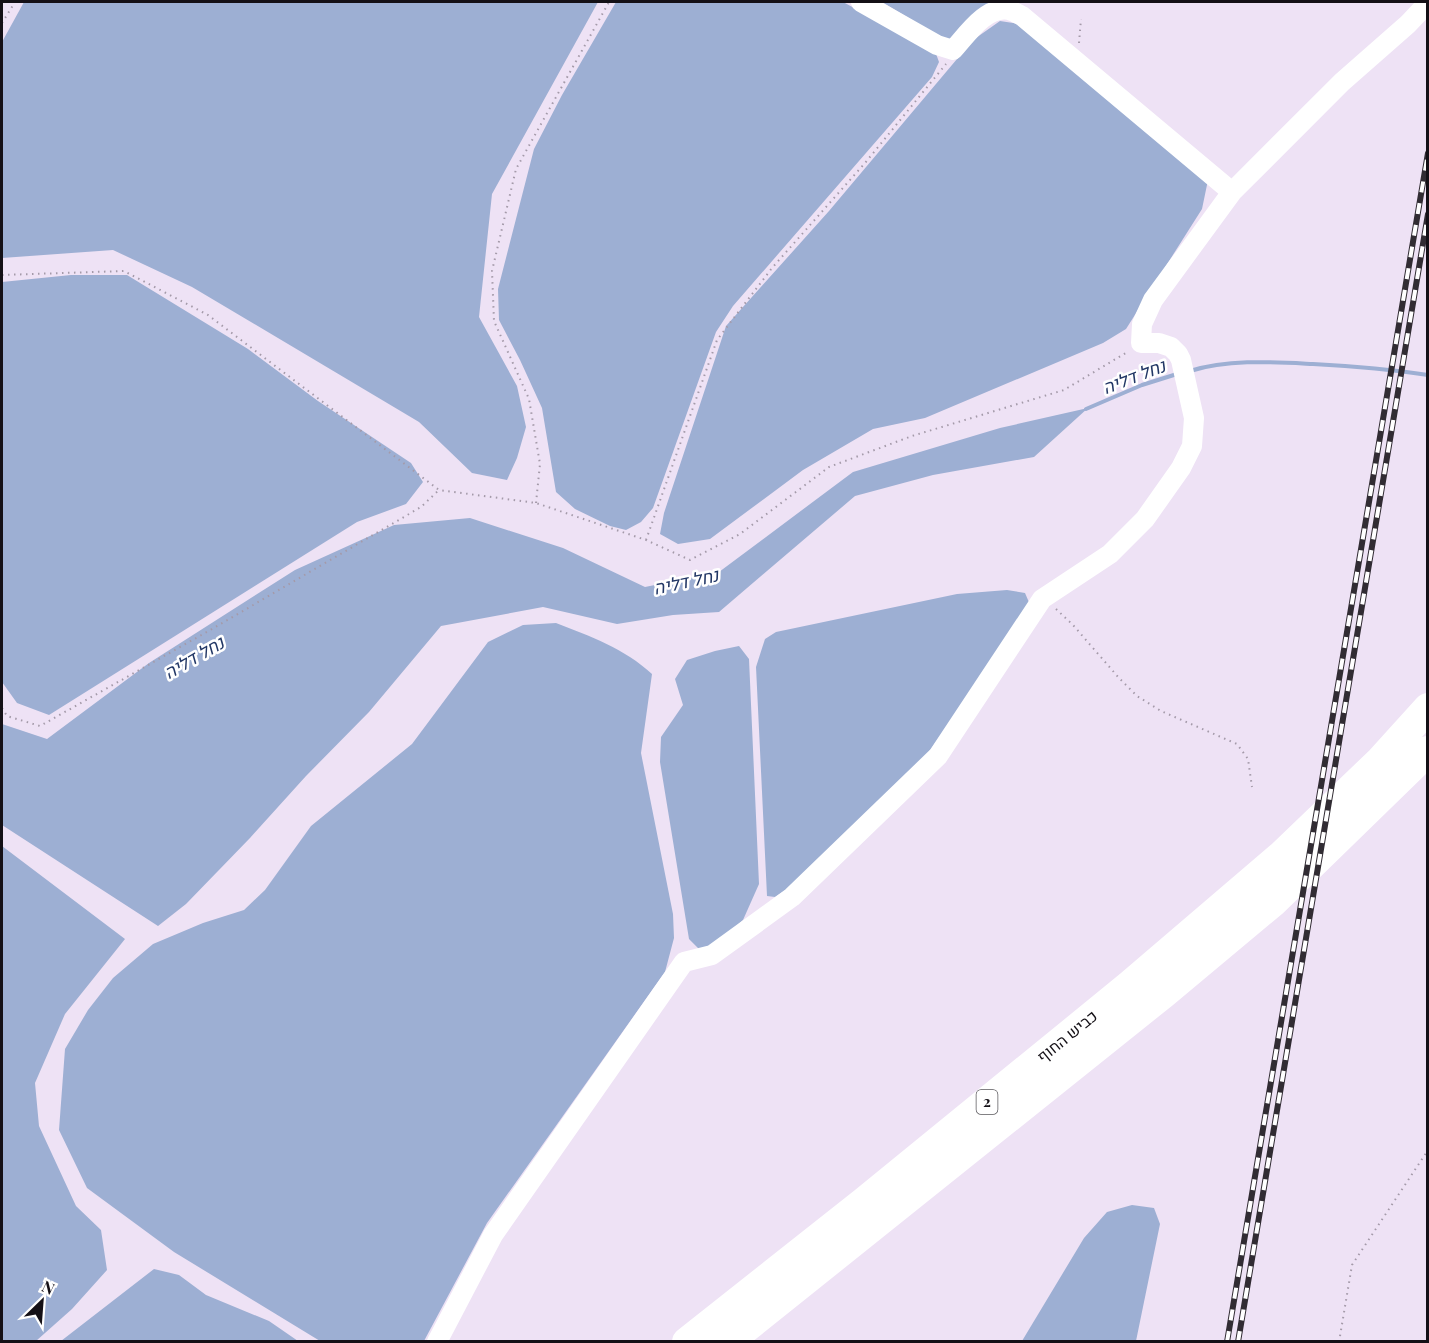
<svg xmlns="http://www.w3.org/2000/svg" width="1429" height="1343" viewBox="0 0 1429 1343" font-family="'Playfair Display',Heebo,serif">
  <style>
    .water { fill: #9dafd3 }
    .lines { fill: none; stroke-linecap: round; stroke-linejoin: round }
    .stream { stroke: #9dafd3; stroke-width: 4 }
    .path { stroke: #a49aa9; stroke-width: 2; stroke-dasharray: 1.5 4.5; stroke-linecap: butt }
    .minor { stroke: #fff; stroke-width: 20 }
    .highway { stroke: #fff; stroke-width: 30 }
    .rail-casing { stroke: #312c33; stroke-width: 6 }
    .rail { stroke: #fff; stroke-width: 4; stroke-dasharray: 11; stroke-linecap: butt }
    .labels { text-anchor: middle; stroke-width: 5; stroke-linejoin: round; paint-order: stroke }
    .shield { fill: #fff; stroke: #5a585c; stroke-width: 1.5 }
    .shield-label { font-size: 15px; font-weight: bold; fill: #141016 }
    .street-label { font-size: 16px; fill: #141016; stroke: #fff }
    .water-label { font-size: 18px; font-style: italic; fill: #223765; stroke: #fff }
  </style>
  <rect width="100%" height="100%" fill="#eee2f5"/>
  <path class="water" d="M24,2H598L492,194L479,317L517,386L526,427L517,458L507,480L472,473L419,422L192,287L113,250L2,258V42Z
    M616,2H843L935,51L939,62L932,77L733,306L716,332L653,508L641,522L626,530L610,526L575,509L556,492L542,408L520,360L499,320L498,289L534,149L562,95Z
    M882,2H992L961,37L950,43Z
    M1000,21L1020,24L1208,180L1202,209L1126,329L1103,343L925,418L873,429L803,470L710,539L678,544L660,534L664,513L726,326L829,211L973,40Z
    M71,275H127L248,349L318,401L411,463L423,482L406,504L357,522L49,715L17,703L2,682V282Z
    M1088,408L1034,457L933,475L855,496L719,612L673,615L617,624L543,607L441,626L369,712L306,776L250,838L186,904L158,926L2,825V724L47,739L149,663L295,570L394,525L470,518L563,548L645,587L719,572L853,472L1000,428Z
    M1007,590L1025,593L1031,607L926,756L787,889L775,897L767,896L756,667L765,639L776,632L957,594Z
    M556,623C590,636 625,649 652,674L641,753L673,914L674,938L665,972L487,1223L424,1341H320L174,1252L87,1188L59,1130L65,1049L88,1010L113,978L153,944L203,923L244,910L265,890L311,826L412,744L488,642L523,625Z
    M739,646L749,659L759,884L743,920L719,942L701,951L689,939L660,762L661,737L683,705L675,679L687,660L715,651Z
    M2,846L125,939L65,1014L35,1083L39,1126L76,1206L101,1230L107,1270L72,1309L36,1341H2Z
    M1132,1205L1154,1208L1160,1224L1136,1341H1022L1084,1238L1107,1212Z
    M154,1269L179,1275L206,1295L269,1321L298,1341H61Z"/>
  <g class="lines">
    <path class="stream" d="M1190,371C1229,359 1272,362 1313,364C1351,366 1389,369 1428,375
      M1086,409L1142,385L1177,374"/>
    <path class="path" d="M2,23L15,2
      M1079,43L1081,19
      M2,275L124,271L208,315L439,490L536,503L646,540L690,560L740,534L829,467L912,436L1064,390L1129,351
      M536,503L540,464L529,399L494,321L492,271L516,169L609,2
      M646,540L717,340L772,268L865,163L946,64
      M1056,609L1073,625L1119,678L1137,696L1161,711L1237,744L1248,759L1252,787
      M2,708L7,716L40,726L212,629L421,507L439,490
      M1339,1342L1352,1265L1428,1150"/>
    <path class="minor" d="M861,2L937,45L953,50C966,36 986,5 1009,10C1013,11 1018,14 1022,16L1232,192
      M437,1342L493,1235L684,962L712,955L792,897L938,756L1042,599L1110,554L1145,519L1181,468L1192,446L1194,418L1181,360L1178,354L1171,347L1159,343H1141L1142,324L1153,300L1232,192L1342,82L1408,24L1424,7L1426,2"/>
    <path class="highway" d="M687,1342L864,1202L1129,986L1281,856L1380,761L1428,708
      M728,1342L1164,993L1273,902L1428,751"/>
    <defs>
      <path id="rail" d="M1227,1342L1428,153
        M1238,1342L1428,214"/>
    </defs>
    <use href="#rail" class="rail-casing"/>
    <use href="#rail" class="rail"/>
  </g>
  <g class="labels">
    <rect class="shield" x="976.5" y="1090" width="21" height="24" rx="4.5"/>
    <g class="shield-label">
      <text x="987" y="1107">2</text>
    </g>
    <g class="street-label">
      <text transform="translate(1067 1036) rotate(-39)" y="6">כביש החוף</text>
    </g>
    <g class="water-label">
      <text transform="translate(1134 377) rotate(-21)" y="6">נחל דליה</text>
      <text transform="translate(686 582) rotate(-12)" y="6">נחל דליה</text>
      <text transform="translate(194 658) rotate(-30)" y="6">נחל דליה</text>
    </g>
  </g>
  <rect width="1429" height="1343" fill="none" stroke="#141016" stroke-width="6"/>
  <g transform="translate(42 1301) rotate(25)" stroke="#ffffff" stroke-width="4.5" paint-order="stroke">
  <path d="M0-4.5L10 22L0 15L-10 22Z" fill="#141016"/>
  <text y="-9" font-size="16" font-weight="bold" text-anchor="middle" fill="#141016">N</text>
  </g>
</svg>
